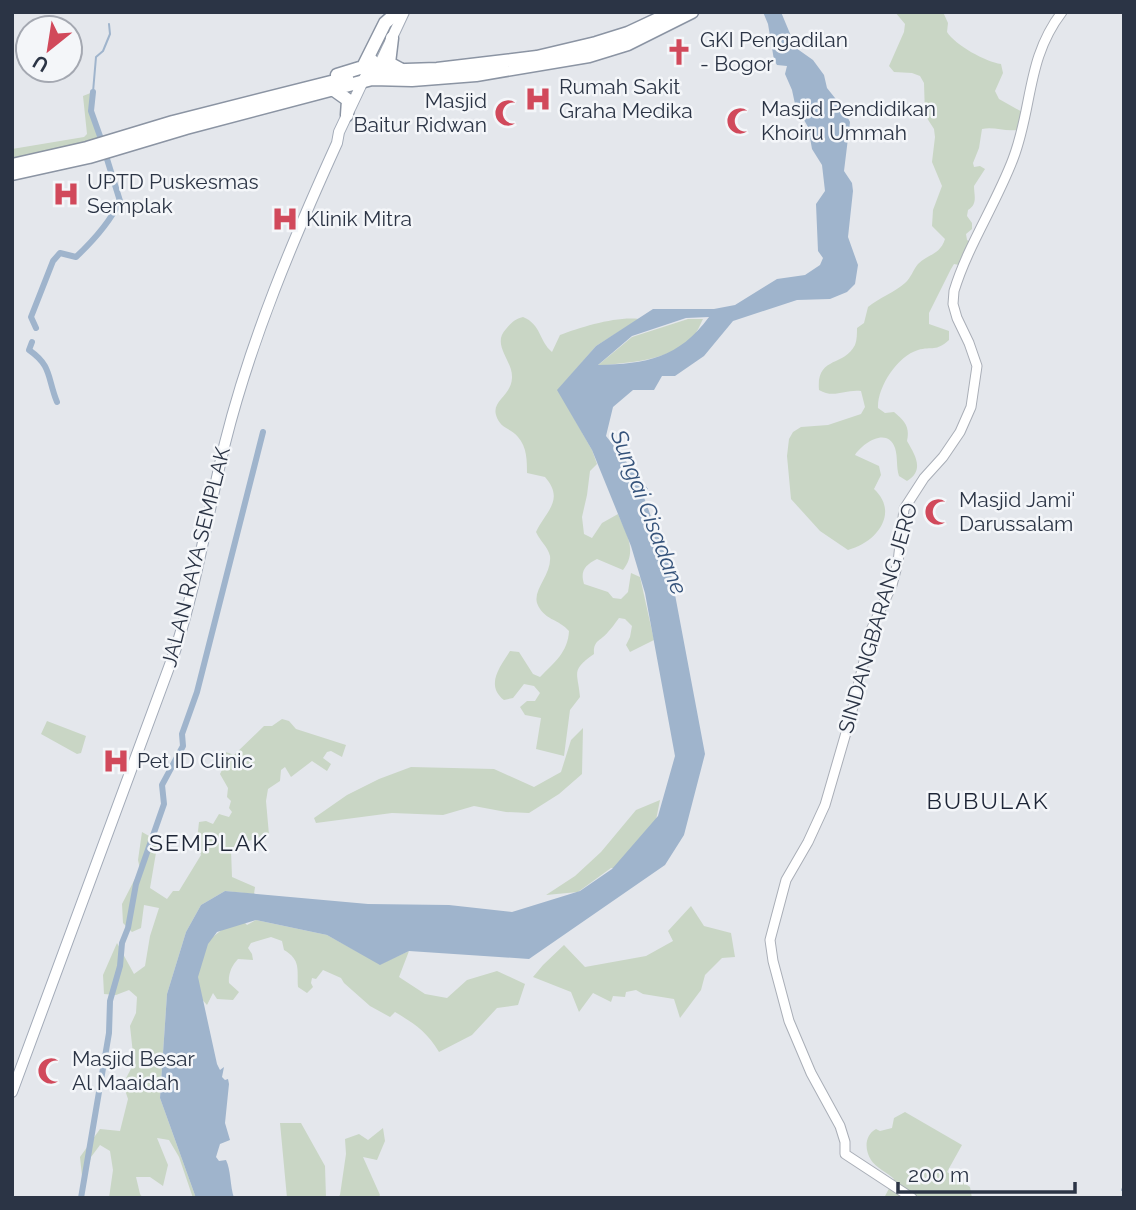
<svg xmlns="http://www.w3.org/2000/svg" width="1136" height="1210" viewBox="0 0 1136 1210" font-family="Raleway,sans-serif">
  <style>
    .green { fill: #c9d6c5 }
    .water { fill: #9fb4cc; fill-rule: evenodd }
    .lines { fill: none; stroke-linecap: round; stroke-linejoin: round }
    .stream { stroke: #9fb4cc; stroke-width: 2 }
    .canal { stroke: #9fb4cc; stroke-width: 6 }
    .secondary-casing { stroke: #a9aeb7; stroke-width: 11 }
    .primary-casing { stroke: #a3abb8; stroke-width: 12 }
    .highway-casing { stroke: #8b94a3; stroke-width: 15 }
    .secondary { stroke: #fff; stroke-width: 9 }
    .primary { stroke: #fff; stroke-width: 10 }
    .highway { stroke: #fff; stroke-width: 12 }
    .labels { text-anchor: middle; stroke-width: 5; stroke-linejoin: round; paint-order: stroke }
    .poi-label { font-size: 21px; fill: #2b3445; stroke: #f4f6f9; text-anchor: start }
    .street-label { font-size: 21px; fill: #2b3445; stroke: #f4f6f9 }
    .water-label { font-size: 23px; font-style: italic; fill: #34527a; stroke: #f4f6f9 }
    .neighbourhood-label { font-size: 23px; letter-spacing: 2px; fill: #1d2536; stroke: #f4f6f9 }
  </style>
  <rect width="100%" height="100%" fill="#e4e7ec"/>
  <path class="green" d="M895,12H943L948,23L947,32C955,45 986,62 1001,64L1003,73L995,91L999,99L1024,113L1021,129C1007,133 995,126 982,129L979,148L973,163L974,167L980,166L985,169L974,186C974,195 978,204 968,210L967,216L972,223V229L966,234L967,240L974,244L959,265L954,264L951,269L929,313V324L949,331V340C936,352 932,346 918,350C897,356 877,388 878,408L885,413L894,412C905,421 910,427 907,441C915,455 925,470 907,481L899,476C896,467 898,457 895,448C887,426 862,444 855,455L879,466L881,475L874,489C900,513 876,543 848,550L820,531L791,499L787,456L789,439L793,432L801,427L828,425L861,414L865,407L861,391C845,389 834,399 819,390C816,356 844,367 855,345C857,340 857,333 857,328L864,323L868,307C879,298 895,292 905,283C911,278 913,270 918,264C928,254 940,255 945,239L932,226L933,210L942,186L932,162L935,137L934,129L925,115L924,83L920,76L912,73L894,72L889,66L904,32L905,24Z
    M93,92L91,111L101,139L12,174V149L84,137L87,134L83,96Z
    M523,317C541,324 539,341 552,352L560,335C581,327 617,316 639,319L596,346L558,390L592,450L597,464L590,471L587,495L582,517L584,534L592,538L602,523L618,514C626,533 638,551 623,570L597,559C585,565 580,571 584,584L608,592L613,598L621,599L628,592L631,573L640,577L654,640L630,652L626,645L630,637L632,626L625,619L619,618C615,623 612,628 608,632C601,641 593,640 594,654C570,671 578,672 580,697L570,710L564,756L536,749L541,718L525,715L520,707L527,701H535L540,693L534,686L524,684L513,698L504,700C485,685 500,667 510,651L519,652L533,674L540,677C554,663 568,652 569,631C559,619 543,620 537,603C533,589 552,574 550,556C548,547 540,541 536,532C546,511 565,500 545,477L527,473C527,461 527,447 518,437C511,428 500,429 496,415C492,400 511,396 512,378C513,360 491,345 506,329C512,322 515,319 523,317Z
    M688,319H703C700,325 697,333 692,338C668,362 628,362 597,366L632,337Z
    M282,719L289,721L296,729L346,745L342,757L331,751L327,752L323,758L331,764L327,771L312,761L291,777L285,767L281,770L280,781L268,789L266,801L269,835L242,843L231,850L232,877L255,887L254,894L225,891L201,905L186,932L167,994L160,1098L196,1198H193L179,1157L169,1140L157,1138L168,1165L163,1186L150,1177H136L140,1194L143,1198H109L113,1170L110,1151L100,1145L91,1157L83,1186L80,1157L100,1129L120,1131L128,1099L123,1084L134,1063L130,1026L136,1013L137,997L129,990L116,995L104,994L103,975L117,943L134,974L145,966L150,936L159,908L144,905L141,928L132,932L123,923L122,904L140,869L138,860L142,832L158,841L150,888L167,899L173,891H179L201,855L197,840L199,822L206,821L213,824L219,814L229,817L232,812L229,808L231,801L227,797L228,788L220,774L225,764L226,752L234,755L264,726H272Z
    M47,721L86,736L81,753L77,754L41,734Z
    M583,728L582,774L559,794L529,813L506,812L474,806L443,815L392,813L316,823L314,818L347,795L379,779L411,767L494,769L534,787L561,772L571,740Z
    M660,800L656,820L625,869L611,868L578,892L546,895L575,876L601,852L636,810Z
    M691,906L704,926L731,933L735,957L722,958L705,975L701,990L680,1018L674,999L643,994L636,990L626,992L625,997L613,996L611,1002L593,993L579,1012L571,992L533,977L543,965L564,945L585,967L646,956L673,941L668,931Z
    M256,920L327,935L380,964L409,951L399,977L425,994L447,998L467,980L497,971L525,984L518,1005L497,1008L472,1035L439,1052C427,1032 415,1024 395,1012L390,1017L370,1006L344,983L341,978L323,970L316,979L312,978L311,983L313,987L307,993L298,987C297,969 301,960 284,950L282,941L271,937L251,943L248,948L252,954L253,960L238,959C232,965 228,974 229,983L239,992L233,1000L217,999L213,993L207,1005L192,988L205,943L228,925L243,921L247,925Z
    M905,1112L962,1145L947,1172L970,1187L972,1198H884L894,1179C888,1173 875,1167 871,1160C864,1149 865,1135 876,1129L880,1131L892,1128L894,1118Z
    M280,1123H301L325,1166L326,1198H287Z
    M383,1128L385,1141L377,1160L363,1157L380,1195L378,1198H337L340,1195L346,1154L345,1139L359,1134L368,1140Z"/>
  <path class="water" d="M763,12H781L796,48L813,60L824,75L827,88L843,108L850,122L844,171L852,183L853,191L848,237L858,265L855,284L847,292L830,299L797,300L733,321L704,356L675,376H662L654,390H633L613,407L606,436L648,489L642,492L670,568L705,754L684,835L665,865L529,959L409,951L380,965L327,935L256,920L217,932L208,944L198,977L217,1064L220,1070L224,1067L222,1077L225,1080L228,1079L229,1084L225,1123L230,1140L220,1144L216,1157L219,1161L226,1160C231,1170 230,1186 234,1198H196L160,1098L167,994L186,932L201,905L225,891L368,904L449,905L512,912L580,891L612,869L658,816L675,756L645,593L631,546L592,450L557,390L596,346L653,309H714L735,305L777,279L805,275L820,265L823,258L818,251L816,204L825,191L822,165L812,149L808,127L795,104L792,90L785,74L787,66L777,65L774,60L768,24ZM709,317C679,358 646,364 598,365L632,336L686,318Z"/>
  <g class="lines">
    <path class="stream" d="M93,92L96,57L103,51L110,34L109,24
      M1122,1190L1124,1185"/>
    <path class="canal" d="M93,92L91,111L101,139
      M36,328L31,317L53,261L60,253L76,257C93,241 110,222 120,201L107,159
      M32,342L29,350C52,366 47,377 57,402
      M81,1198L109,1033L110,1001L120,966L122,943L128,928L136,884L164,804L162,785L183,746L182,734L197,692L263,432"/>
    <defs>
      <path id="secondary" d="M912,1198L845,1154V1142L840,1126L811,1073L789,1021L773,961L770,940L786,880L808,842L825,805L850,719L872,628L892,585L898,562L904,509L924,478L943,457L960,432L971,407L977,366L969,343L957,318L953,304L954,291C968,245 996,204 1013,159C1033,107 1026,59 1062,12"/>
      <path id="primary" d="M375,74L404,12
        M12,1092L175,651C197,583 208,512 225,443C251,339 293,240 337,143L339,132L373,60"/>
      <path id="highway" d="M392,38L389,63L402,70
        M375,71L437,69L537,57L596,43L628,33L673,12
        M337,75L363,67L385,23L393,16
        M334,90L348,100L347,115
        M12,165L87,148L173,122L347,78
        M12,174L89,157L186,128L372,79L412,80L476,75L589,56L628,44L692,12"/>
    </defs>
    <use href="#secondary" class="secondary-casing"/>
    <use href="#primary" class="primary-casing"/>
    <use href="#highway" class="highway-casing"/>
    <use href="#secondary" class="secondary"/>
    <use href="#primary" class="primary"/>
    <use href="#highway" class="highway"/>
  </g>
  <defs>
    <symbol id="church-bare" viewBox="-9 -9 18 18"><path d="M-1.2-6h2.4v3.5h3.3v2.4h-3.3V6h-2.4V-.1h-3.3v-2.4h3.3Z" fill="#d1495b" stroke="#f4f6f9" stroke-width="2.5" paint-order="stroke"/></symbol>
    <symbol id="hospital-bare" viewBox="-9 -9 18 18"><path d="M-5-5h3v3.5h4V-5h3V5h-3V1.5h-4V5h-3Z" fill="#d1495b" stroke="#f4f6f9" stroke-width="2.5" paint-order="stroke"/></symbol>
    <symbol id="mosque-bare" viewBox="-9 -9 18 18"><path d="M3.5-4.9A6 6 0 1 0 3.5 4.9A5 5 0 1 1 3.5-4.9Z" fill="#d1495b" stroke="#f4f6f9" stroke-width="2.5" paint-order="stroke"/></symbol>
  </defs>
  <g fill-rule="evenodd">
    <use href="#church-bare" x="660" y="33" width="38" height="38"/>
    <use href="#hospital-bare" x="519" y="80" width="38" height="38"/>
    <use href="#mosque-bare" x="489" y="94" width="38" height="38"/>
    <use href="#mosque-bare" x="721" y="102" width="38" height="38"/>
    <use href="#hospital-bare" x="47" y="175" width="38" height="38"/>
    <use href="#hospital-bare" x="266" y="200" width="38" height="38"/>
    <use href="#mosque-bare" x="919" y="493" width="38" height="38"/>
    <use href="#hospital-bare" x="97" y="742" width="38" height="38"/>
    <use href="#mosque-bare" x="32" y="1052" width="38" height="38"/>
  </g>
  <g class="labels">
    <g class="poi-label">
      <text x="700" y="47">GKI Pengadilan<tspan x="700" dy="24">- Bogor</tspan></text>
      <text x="559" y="94">Rumah Sakit<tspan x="559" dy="24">Graha Medika</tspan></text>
      <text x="487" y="108" text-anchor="end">Masjid<tspan x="487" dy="24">Baitur Ridwan</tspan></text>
      <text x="761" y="116">Masjid Pendidikan<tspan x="761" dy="24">Khoiru Ummah</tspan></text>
      <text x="87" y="189">UPTD Puskesmas<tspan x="87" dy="24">Semplak</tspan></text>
      <text x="306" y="226">Klinik Mitra</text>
      <text x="959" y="507">Masjid Jami'<tspan x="959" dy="24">Darussalam</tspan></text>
      <text x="137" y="768">Pet ID Clinic</text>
      <text x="72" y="1066">Masjid Besar<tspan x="72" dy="24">Al Maaidah</tspan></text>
    </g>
    <g class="street-label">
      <text transform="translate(196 557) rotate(-76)" y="7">JALAN RAYA SEMPLAK</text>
      <text transform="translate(878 618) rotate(-74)" y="7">SINDANGBARANG JERO</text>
    </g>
    <g class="water-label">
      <text transform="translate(649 512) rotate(69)" y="8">Sungai Cisadane</text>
    </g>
    <g class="neighbourhood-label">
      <text x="988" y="809">BUBULAK</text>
      <text x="209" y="851">SEMPLAK</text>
    </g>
  </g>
  <rect width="1136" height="1210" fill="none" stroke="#2b3445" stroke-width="28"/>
  <g transform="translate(49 49) rotate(210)"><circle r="33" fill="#f4f6f9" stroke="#a4a8b1" stroke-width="2"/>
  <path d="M0-5L12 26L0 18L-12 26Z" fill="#d1495b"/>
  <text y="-10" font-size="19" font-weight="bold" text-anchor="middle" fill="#2b3445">U</text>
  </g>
  <path d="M898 1182v10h177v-10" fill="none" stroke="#2b3445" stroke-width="3.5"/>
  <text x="908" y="1182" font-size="21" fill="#2b3445" stroke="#f4f6f9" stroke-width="5" paint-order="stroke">200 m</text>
</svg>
